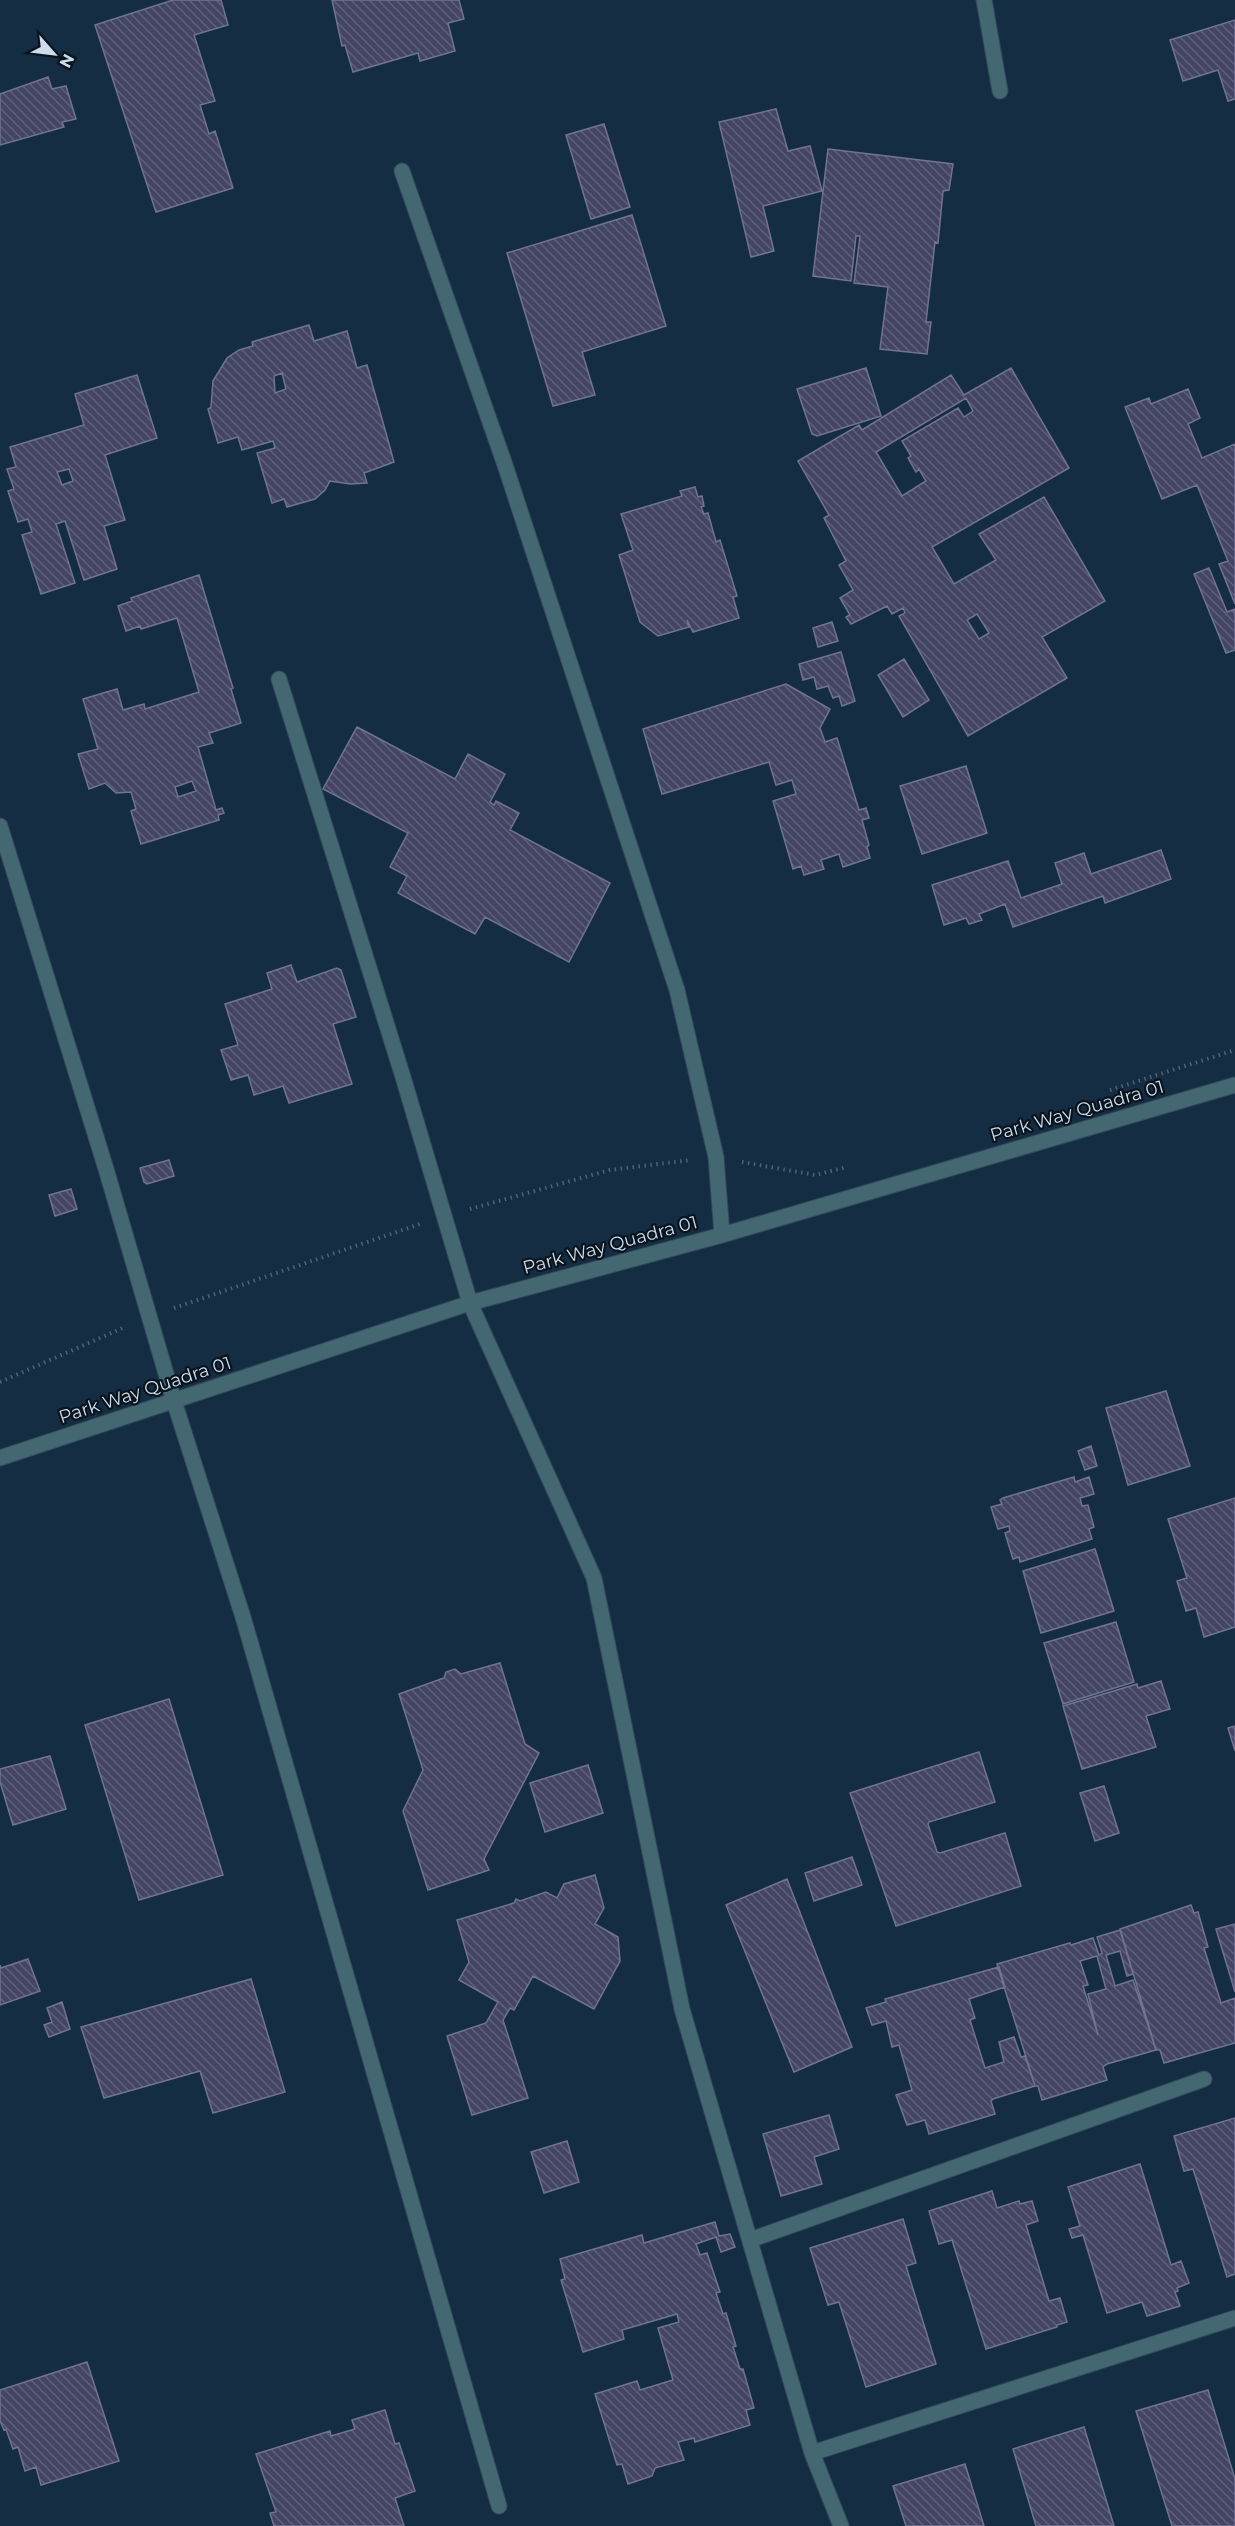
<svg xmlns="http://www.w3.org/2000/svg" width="1235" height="2526" viewBox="0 0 1235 2526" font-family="Montserrat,sans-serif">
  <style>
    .building { fill: url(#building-back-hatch); stroke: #717393; stroke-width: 1.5; fill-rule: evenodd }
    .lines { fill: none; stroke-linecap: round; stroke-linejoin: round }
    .minor-casing { stroke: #32495d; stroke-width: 17 }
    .path { stroke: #4e6376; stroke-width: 4; stroke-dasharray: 1.5 4.5; stroke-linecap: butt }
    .minor { stroke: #436871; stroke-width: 15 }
    .labels { text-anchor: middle; stroke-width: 4.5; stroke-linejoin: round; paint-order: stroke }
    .street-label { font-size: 18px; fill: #cddcea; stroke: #0a141e }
  </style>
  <defs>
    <pattern id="building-back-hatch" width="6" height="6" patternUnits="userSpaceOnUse" patternTransform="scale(1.5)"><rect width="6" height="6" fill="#444562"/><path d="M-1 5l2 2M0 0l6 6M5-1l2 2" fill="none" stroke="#5e5f79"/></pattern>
  </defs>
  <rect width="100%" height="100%" fill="#152d42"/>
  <path class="building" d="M173,0H221L228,25L194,35L215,101L200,105L209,134L215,131L233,188L156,212L95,25Z
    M332,0H459L464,19L448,23L455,51L420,61L418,53L353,72L345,45L342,46Z
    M1235,20V99L1228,101L1218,70L1183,81L1170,40Z
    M48,77L52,89L66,86L76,119L62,122L64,127L0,145V94Z
    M776,109L788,151L810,146L822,191L763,206L774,251L751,257L719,122Z
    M604,124L630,207L591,219L566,135Z
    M828,149L953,164L949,190L943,191L938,243L935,242L926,322H931L927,354L880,349L888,287L854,283L860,236H856L851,281L813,276Z
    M632,215L666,326L582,352L595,395L553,406L507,253Z
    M309,325L314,341L347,331L357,368L367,365L394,462L364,473L367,483L350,484L330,481L325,490L315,499L287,507L284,499L272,503L257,453L275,448L273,441L242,450L238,437L218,443L208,409L211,407L213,381L227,358L239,350L253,346L252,342ZM282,373L286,389L275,393L274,376Z
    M866,368L881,416L817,436L812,434L797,389Z
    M1011,368L1069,468L932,547L954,584L996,560L979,534L1044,497L1105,601L1042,637L1067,678L968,736L899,616L905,613L903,608L892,614L887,606L851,624L846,617L850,615L840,598L853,590L839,565L846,561L824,518L829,515L798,461L859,425L862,430L951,375L964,395ZM966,398L973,411L964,417L958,408L902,441L911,456L908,458L916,472L919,469L926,481L902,496L876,452ZM977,614L989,633L979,639L967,620Z
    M137,375L157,438L105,455L125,520L104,526L117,569L84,580L65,521L56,524L75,583L41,594L22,535L32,532L28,519L18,522L8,491L14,489L7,469L16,467L10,447L84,425L75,394ZM69,469L73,481L62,485L57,472Z
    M1188,389L1200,418L1188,424L1202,458L1235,444V604L1219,564L1228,561L1197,485L1162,499L1125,407L1149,398L1151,404Z
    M695,487L698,497L702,496L704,506L701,507L704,514L708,513L716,542L720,540L737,596L733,597L739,618L693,632L687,620L689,627L658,636L640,622L619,555L633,550L621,514L682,496L680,491Z
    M1209,568L1227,612L1235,609V650L1226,653L1194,574Z
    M199,575L233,688L231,689L241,723L209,733L213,743L198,747L216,810L222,808L224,813L218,815L219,820L141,844L131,811L136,809L131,792L116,793L105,783L89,789L78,754L98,749L83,699L117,689L123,710L144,704L145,709L199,692L177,618L141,629L140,626L126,631L118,606L132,601L131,598ZM192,781L196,791L178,797L175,787Z
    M832,622L838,641L818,647L813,628Z
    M841,652L855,701L842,706L839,696L833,698L828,686L817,689L814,677L803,680L799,664Z
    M904,659L929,700L903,717L878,675Z
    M786,684L830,709L820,728L825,742L837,738L859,810L866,808L869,818L862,820L869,845L867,847L870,858L843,867L839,854L821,860L824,869L804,875L801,866L793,869L773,801L796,794L792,780L776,785L769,762L662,794L643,729Z
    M357,727L455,779L468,754L505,774L490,802L494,805L496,801L519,813L510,830L610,883L569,962L485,917L475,934L398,893L407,876L390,867L408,833L323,789Z
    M966,766L987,833L922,854L900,786Z
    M1161,850L1171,879L1105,903L1103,896L1013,927L1005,904L979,914L982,920L969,924L966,918L944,925L932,885L1008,861L1021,898L1062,884L1055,863L1084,853L1091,874Z
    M291,965L297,982L337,968L341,970L356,1017L333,1024L352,1084L289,1103L283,1086L254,1095L248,1075L231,1080L221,1050L238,1045L225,1004L272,989L267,973Z
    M169,1160L174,1176L147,1184L144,1182L140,1168Z
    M71,1189L77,1209L55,1216L49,1195Z
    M1166,1391L1190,1466L1128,1485L1106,1408Z
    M1091,1446L1097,1466L1085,1470L1078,1451Z
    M1074,1477L1075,1482L1089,1477L1094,1494L1080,1498L1082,1506L1088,1505L1094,1527L1089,1529L1092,1539L1020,1562L1019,1557L1013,1559L1005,1533L1010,1531L1009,1526L998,1529L991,1507L1002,1504L1000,1500L1003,1498Z
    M1235,1498V1627L1204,1637L1196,1608L1186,1611L1185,1607L1177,1581L1187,1578L1168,1519Z
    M1095,1549L1114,1611L1041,1633L1023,1571Z
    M1116,1622L1134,1682L1063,1704L1044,1643Z
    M500,1663L525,1744L539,1753L484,1859L489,1870L428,1890L403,1811L423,1770L399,1694L444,1678L446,1672L455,1669L461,1674Z
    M1161,1681L1170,1709L1146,1716L1156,1747L1082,1769L1063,1706L1137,1684L1138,1688Z
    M169,1699L223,1875L139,1900L85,1725Z
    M1235,1726V1751L1228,1728Z
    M979,1752L995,1802L929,1822L928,1824L937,1852L940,1853L1005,1833L1021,1886L896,1926L850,1793Z
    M50,1756L66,1809L13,1825L0,1782V1769Z
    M588,1765L603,1813L545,1832L530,1783Z
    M1104,1786L1119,1833L1095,1841L1080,1793Z
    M852,1857L862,1885L814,1901L805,1873Z
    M595,1875L604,1908L595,1924L618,1937L620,1961L594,2009L533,1976L514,2010L510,2008L503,2020L528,2098L472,2115L447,2036L486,2023L498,2002L459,1980L469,1962L457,1920L514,1903L516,1899L520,1901L546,1892L557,1898L564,1884Z
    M787,1879L852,2047L794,2072L726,1905Z
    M1191,1905L1194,1913L1198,1912L1208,1947L1204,1948L1221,2003L1235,1998V2043L1164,2063L1160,2050H1156L1120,1929Z
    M1235,1924V1992L1216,1929Z
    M1120,1930L1133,1974L1127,1976L1120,1951L1106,1955L1115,1986L1133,1980L1156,2050L1107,2064L1103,2067L1107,2080L1042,2100L1038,2086H1035L997,1964L1070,1943L1071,1945L1093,1938L1099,1955L1102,1953L1097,1937ZM1097,1956L1106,1989L1088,1994L1098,2035L1083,1986L1088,1985L1080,1961Z
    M28,1959L40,1991L0,2005V1965L1,1968Z
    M999,1967L1005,1987L969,1999L975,2018L970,2020L985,2068L1004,2062L999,2042L1014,2037L1021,2057L1025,2056L1035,2086L993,2099L991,2101L995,2114L929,2134L925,2120L907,2125L896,2095L912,2090L899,2045L892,2047L886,2021L872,2025L866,2008L886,2002L885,1999Z
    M251,1979L285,2092L213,2113L200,2071L104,2098L81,2027Z
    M62,2002L70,2029L49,2037L44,2025L52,2022L47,2008Z
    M829,2115L839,2149L814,2157L822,2184L781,2196L763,2134Z
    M1235,2118V2274L1227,2277L1193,2169L1184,2171L1174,2136Z
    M567,2141L579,2182L544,2193L531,2152Z
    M1140,2164L1171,2265L1181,2261L1189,2283L1177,2288L1178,2291L1175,2292L1180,2306L1147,2316L1142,2302L1107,2313L1083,2235L1072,2238L1069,2229L1080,2226L1068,2187Z
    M992,2191L997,2208L1019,2201L1020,2204L1032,2201L1038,2221L1026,2225L1049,2301L1060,2298L1067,2322L1057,2325V2327L986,2349L952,2240L939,2244L929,2211Z
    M903,2219L916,2263L906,2266L936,2364L866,2387L839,2302L828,2305L810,2248Z
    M715,2222L719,2236L730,2234L735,2247L721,2252L716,2237L696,2244L700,2255L707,2253L720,2292L716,2293L723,2314L726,2313L736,2346L733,2347L740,2369H743L754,2408L746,2410L750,2425L695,2442L694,2438L678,2442L684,2460L655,2468L652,2476L628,2484L622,2464L617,2465L595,2394L637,2381L640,2390L673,2380L658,2328L679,2322L677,2314L622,2330L624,2339L583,2352L561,2280L565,2279L560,2259L642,2235L644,2243Z
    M87,2362L119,2461L41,2485L36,2467L25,2471L18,2447L13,2449L6,2429L4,2430L0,2421V2390Z
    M1208,2390L1235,2479V2526H1172L1136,2411Z
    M385,2410L395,2444L399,2443L415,2491L395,2498L404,2526H274L270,2513L276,2512L256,2454L330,2431L331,2436L355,2429L352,2420Z
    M1084,2427L1114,2526H1036L1013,2449Z
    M965,2464L984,2526H906L893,2486Z"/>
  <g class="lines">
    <defs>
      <path id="minor" d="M984,0L1000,91
        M402,171L505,465L677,990L716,1157L722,1235
        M279,679L403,1077L470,1303L594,1578L682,2009L812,2453L841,2526
        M0,826L106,1169L174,1401L243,1617L499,2506
        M0,1458L470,1303L722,1235L1235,1085
        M750,2240L1204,2079
        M812,2453L1235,2318"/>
    </defs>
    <use href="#minor" class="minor-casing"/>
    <path class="path" d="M1110,1090L1235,1050
      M742,1162L815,1175L847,1167
      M470,1209L610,1170L691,1160
      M174,1308L420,1224
      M0,1382L125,1327"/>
    <use href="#minor" class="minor"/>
  </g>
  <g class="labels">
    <g class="street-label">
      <text transform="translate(1077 1111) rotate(-16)" y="6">Park Way Quadra 01</text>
      <text transform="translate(610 1245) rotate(-15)" y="6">Park Way Quadra 01</text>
      <text transform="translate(145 1390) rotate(-18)" y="6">Park Way Quadra 01</text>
    </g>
  </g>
  <g transform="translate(54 54) rotate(118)" stroke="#0a141e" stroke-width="4.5" paint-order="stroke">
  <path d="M0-4.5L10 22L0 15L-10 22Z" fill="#cddcea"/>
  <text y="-9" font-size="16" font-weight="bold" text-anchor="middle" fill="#cddcea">N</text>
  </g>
</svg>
